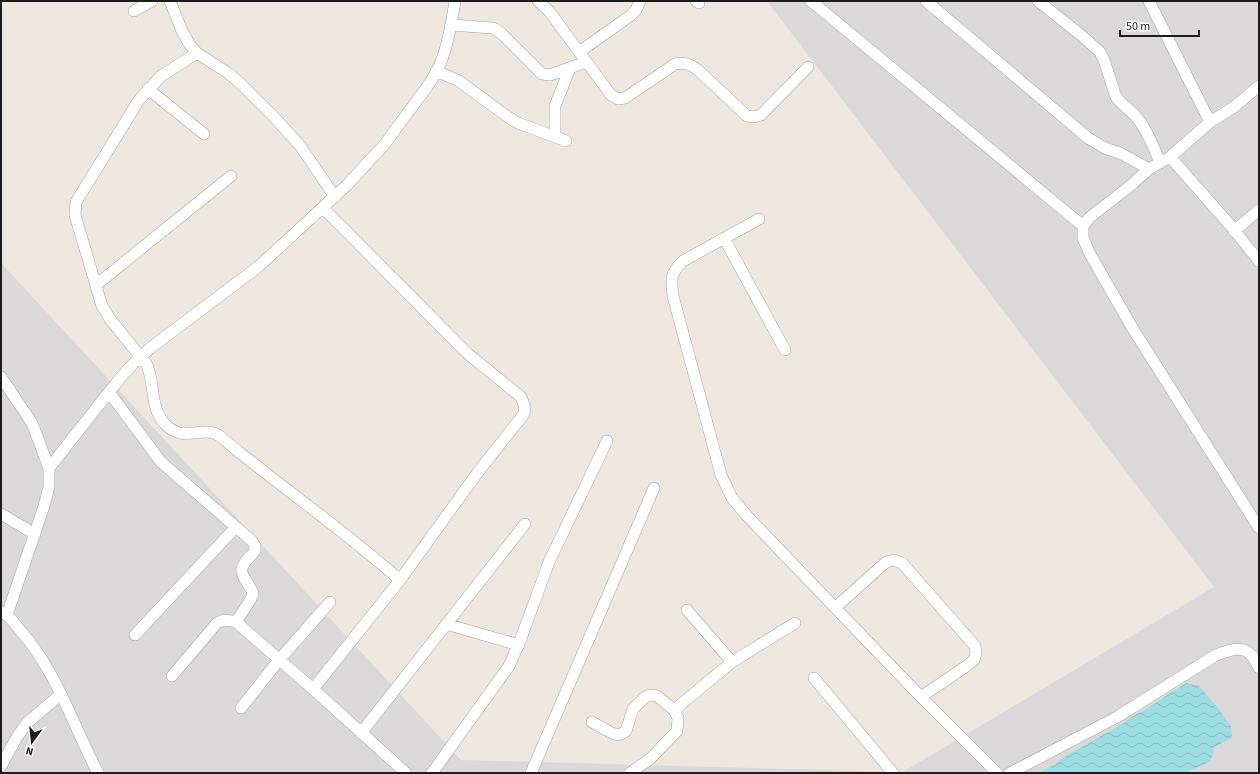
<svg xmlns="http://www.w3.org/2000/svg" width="1260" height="774" viewBox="0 0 1260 774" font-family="'Source Sans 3',sans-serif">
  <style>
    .residential { fill: #dad8d9 }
    .water { fill: url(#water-waves) }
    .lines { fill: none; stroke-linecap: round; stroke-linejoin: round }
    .minor-casing { stroke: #a3a3a3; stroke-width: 12 }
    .minor { stroke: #fff; stroke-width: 11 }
  </style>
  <defs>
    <pattern id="water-waves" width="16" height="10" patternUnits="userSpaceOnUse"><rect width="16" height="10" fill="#9bdde1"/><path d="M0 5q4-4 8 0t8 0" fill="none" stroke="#85bdc0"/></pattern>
  </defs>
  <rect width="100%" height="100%" fill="#eee7e0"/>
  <path class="residential" d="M767,1H1259V773H1V263L461,760L903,772L1214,587Z"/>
  <path class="water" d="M1186,683L1199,686L1218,708L1231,726L1232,738L1214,747L1211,761L1185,773H1038L1054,765L1064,757L1124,723C1132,715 1142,712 1151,706C1162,698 1174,691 1186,683Z"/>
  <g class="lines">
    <defs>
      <path id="minor" d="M170,1L182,31L190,45L197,53L228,73L241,84L276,119L301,147L335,197
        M538,1L549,11L611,95L618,99L625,98L675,64C685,62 690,64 698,70L747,116L754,117L761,115L808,67
        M696,1L699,3
        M811,1L1083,226
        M926,1L1088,138L1105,148L1122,154L1149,169
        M1038,1L1081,35L1100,52L1104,60L1116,97C1122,105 1132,111 1138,119C1148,132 1154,148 1160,163
        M1149,1L1210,122
        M134,11L152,1
        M451,25L493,28L501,33L542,74L550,75L586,62
        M579,52L630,16L636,10L640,1
        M197,53L161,76L139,100L76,202L75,215L102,306L110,319L147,365C155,384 150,407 164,423C184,445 201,424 220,436C226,441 232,447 239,452C250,461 261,469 272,478C315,511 359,544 400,580
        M436,71L459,81L508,117L518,123L566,141
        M1259,86L1234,107L1210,122L1170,157L1149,169L1130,186L1089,218L1083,226V238L1090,254L1133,329L1259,528
        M148,89L204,134
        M555,136V106L570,68
        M1170,157L1230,225L1259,261
        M759,219L683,261C670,274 671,278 673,296L721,475L732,498L747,516L921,697L997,773
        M1234,231L1259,210
        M724,238L785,350
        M96,285L231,176
        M1,377L32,423L49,468V487L44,506L7,615
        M109,392L161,462L252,541L255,546V551C243,565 236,567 248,584C250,587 252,590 253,593C253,599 239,616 236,622
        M49,468L121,377L133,364L149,349L258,267L347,185L384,145L427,87C433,78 439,69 442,59C449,41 452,20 455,1
        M1,514L35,534
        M836,607L886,562L894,560L902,563L975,646L976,653L974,660L965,667L921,697
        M687,610L732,662
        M2,612C9,616 14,622 19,629C56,670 73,725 98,773
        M446,624L519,645
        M135,635L235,528
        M172,676L217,623C224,619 228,620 236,622L313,689L406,773
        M814,678L893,773
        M313,689L400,580L478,472L524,414L525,407L521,397L467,353L323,208
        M241,708L279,660L330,602
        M674,710L732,662L795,623
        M592,722L610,732L617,735L621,734L626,731L633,709L645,697L650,695L657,696L674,710L678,718L677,731L651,758L630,773
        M361,733L525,524
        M1,766L17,737L27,723L61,694
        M432,773L509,666L520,641L549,562L607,441
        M531,773L654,488
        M1010,773L1117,717L1216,655C1227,651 1241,645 1250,654C1254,657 1256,663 1259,668"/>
    </defs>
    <use href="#minor" class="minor-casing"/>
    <use href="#minor" class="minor"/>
  </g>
  <rect width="1260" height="774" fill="none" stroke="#1c1c1c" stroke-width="4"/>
  <g transform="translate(32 742) rotate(195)" stroke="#ffffff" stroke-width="3" paint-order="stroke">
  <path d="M0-3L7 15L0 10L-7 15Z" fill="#1c1c1c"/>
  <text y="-6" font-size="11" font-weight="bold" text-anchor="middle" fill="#1c1c1c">N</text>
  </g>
  <path d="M1120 30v6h79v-6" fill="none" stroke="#1c1c1c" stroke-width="2"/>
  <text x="1126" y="30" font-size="12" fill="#1c1c1c" stroke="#ffffff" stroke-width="3" paint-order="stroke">50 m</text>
</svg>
